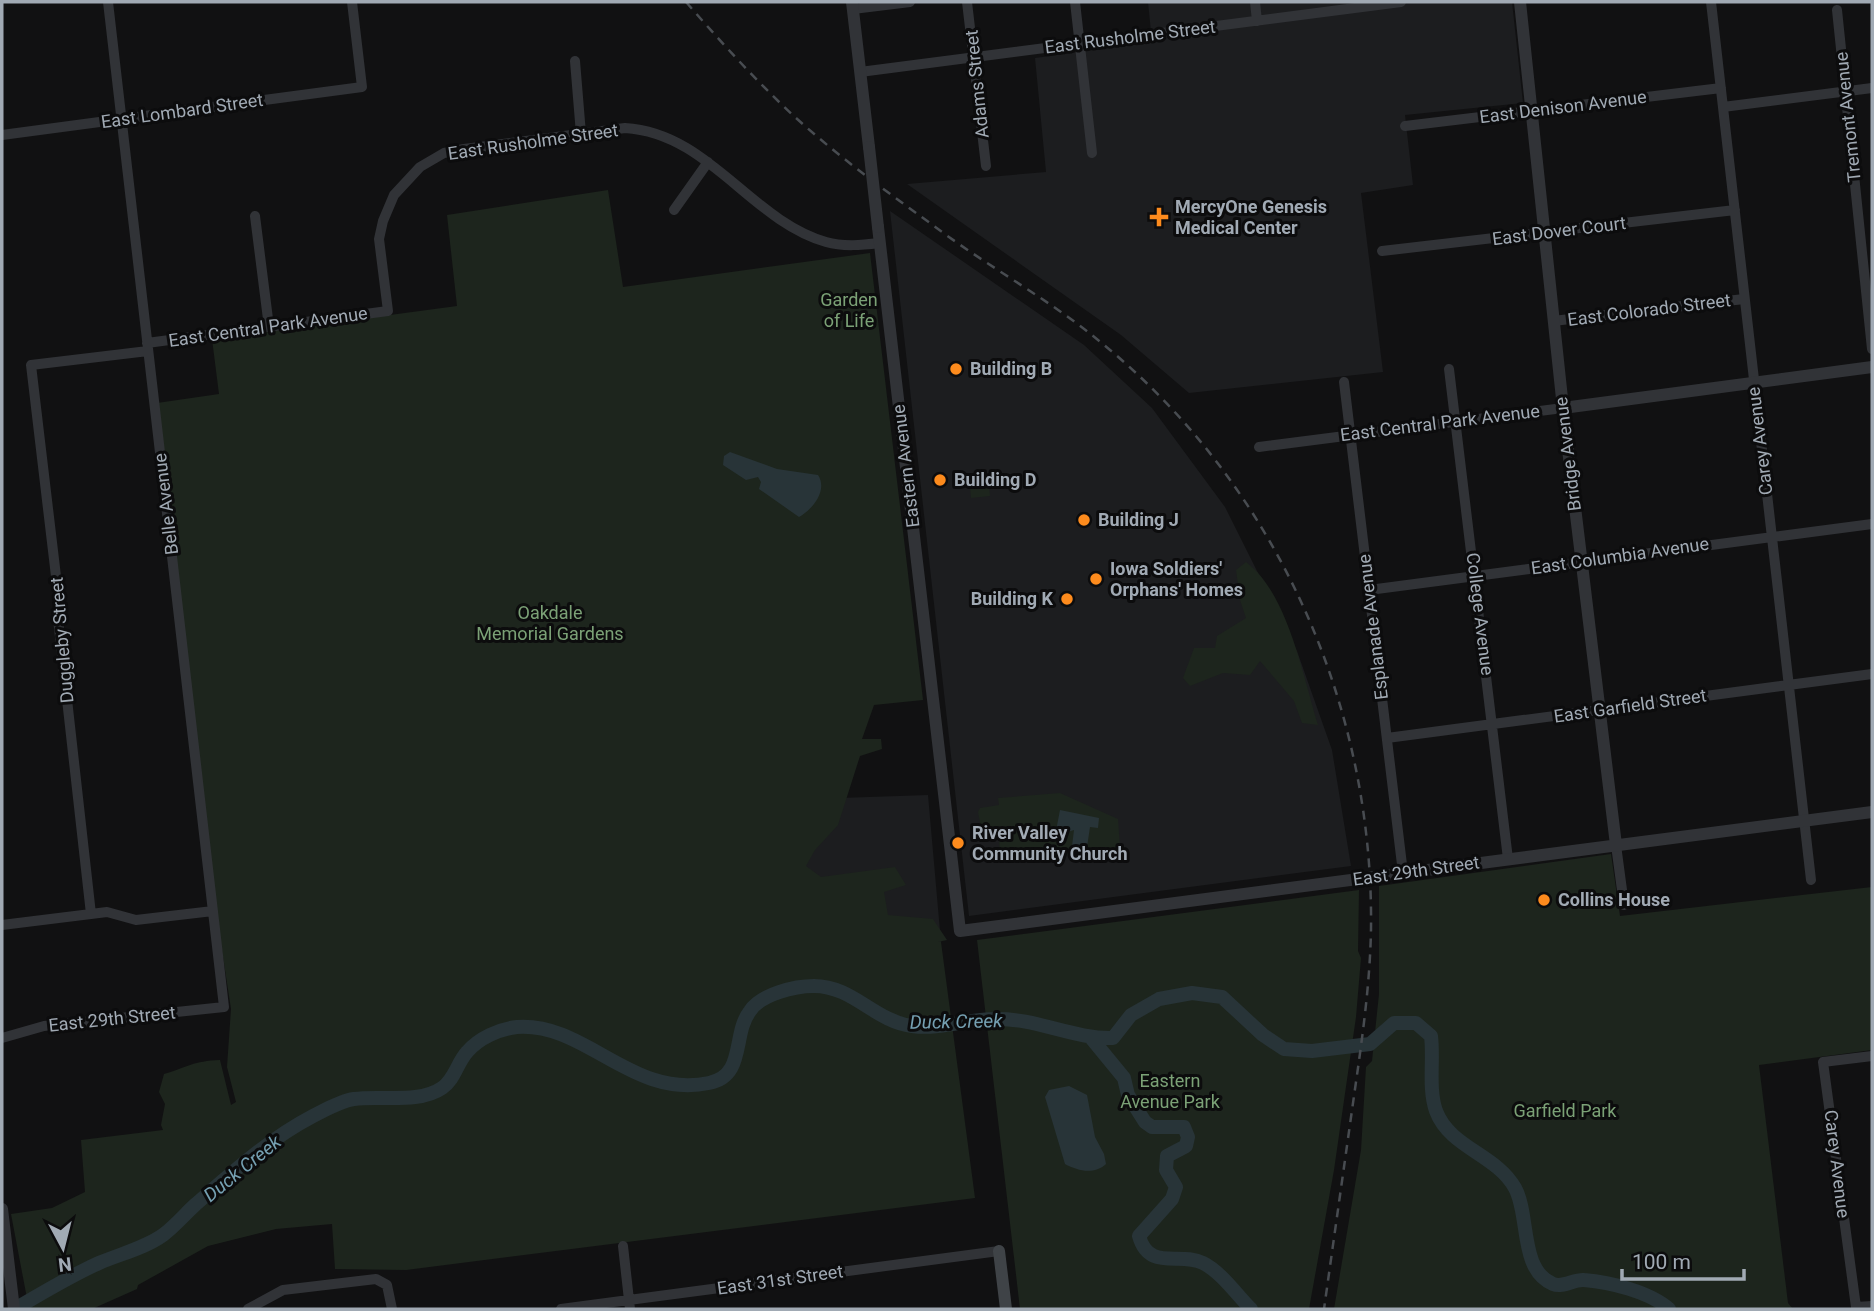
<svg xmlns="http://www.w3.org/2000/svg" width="1874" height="1311" viewBox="0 0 1874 1311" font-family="Roboto,sans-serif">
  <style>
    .built { fill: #1c1d1f }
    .green { fill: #1d251d }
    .water { fill: #283438 }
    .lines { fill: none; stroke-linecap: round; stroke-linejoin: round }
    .river { stroke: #283438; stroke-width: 14 }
    .minor { stroke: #313337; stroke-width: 10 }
    .tertiary { stroke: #313337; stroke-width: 12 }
    .secondary { stroke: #3f4347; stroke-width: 12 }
    .rail { stroke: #484c51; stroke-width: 2.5; stroke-dasharray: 9 7; stroke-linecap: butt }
    .tertiary-bridge { stroke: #313337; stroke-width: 12 }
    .poi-dot { fill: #fd8b1d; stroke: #0c0c0d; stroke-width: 2.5 }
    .labels { text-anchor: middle; stroke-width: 6; stroke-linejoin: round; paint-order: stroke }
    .street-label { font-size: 18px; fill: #a1aab4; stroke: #0c0c0d }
    .poi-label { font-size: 18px; font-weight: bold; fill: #a1aab4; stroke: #0c0c0d; text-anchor: start }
    .park-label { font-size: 18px; fill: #7ba176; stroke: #0c0c0d }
    .water-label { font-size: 19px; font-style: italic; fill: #75a0b2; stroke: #0c0c0d }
  </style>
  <rect width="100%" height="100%" fill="#111112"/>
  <path class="built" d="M1148,2H1512L1523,103L1405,115L1413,185L1361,193L1383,372L1189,393L1121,335L907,184L1046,172L1035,58L1152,42Z
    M890,211L1084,345L1152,408L1225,507L1297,651L1332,750L1351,866L969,916Z
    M928,795L941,942L725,966L720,922L840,798Z"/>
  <path class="green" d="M608,190L623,287L870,253L923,700L874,705L862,739H881L882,749L860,756L838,825L815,850L806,866L821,877L895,867L906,885L884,892L888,915L933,919L947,940L938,942H941L975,1198L406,1270L335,1269L332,1224L276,1229L208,1246L138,1285L137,1289L92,1309H29L11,1214L52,1208L85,1192L81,1140L163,1130L161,1125L165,1104L159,1092L164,1074C188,1067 193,1061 220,1060L231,1105L236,1102L227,1067L231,1009L220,937L157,403L219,394L212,339L457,306L447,215Z
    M988,474L990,496L971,498L969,476Z
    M1246,562C1288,593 1303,677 1318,725L1302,723L1294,701L1260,661L1250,675L1223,673L1190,686L1183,678L1194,648H1215L1217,636L1246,618L1240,600L1236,570Z
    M1060,793L1118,819L1120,848L1112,858L1025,852L1000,855L999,839L983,838L978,812L980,808L999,805L998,798Z
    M1611,854L1620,916L1872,887V1050L1759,1065L1788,1303L1793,1309H1334L1361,1150L1366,1067L1372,1061L1379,994V886Z
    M1359,890L1358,951L1361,958L1356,1017L1334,1170L1309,1309H1020L977,940Z"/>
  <path class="water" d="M730,452L777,469L818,475C828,490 813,509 799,517L759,489L761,482L758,477L746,480L723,465L724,456Z
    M1060,810L1099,818L1098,828L1090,827L1087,847L1072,846L1074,830L1055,836Z
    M1069,1086L1087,1095L1095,1137L1104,1154L1106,1164C1094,1175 1078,1171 1065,1164L1045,1097L1049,1090Z"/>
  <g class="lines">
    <path class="river" d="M1092,1039L1124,1078L1128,1095L1145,1122L1152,1127H1184L1188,1137L1186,1146L1167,1156L1166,1170L1176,1187L1172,1199L1139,1236C1149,1272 1180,1251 1203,1263C1221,1272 1237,1295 1251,1309
      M15,1309C42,1293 70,1276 99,1263C120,1254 145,1248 163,1235C175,1226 185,1214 196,1204C233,1172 269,1139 313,1116C325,1110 340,1101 354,1099C380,1095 419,1104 442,1088C455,1079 457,1063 467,1052C479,1038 499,1029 517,1027C586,1022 631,1099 709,1083C746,1076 732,1034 750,1011C761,994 795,986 814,986C853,986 874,1021 912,1026C940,1030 967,1019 995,1019C1036,1018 1073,1039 1113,1038L1131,1015L1159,999L1192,993L1222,997L1263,1035L1284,1049L1312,1051L1370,1044L1394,1023H1416L1431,1036C1434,1060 1428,1088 1436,1111C1450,1148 1496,1154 1515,1188C1530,1215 1519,1270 1553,1284C1563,1288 1574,1279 1584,1280C1610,1282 1650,1292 1669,1309"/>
    <path class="minor" d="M967,2L986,166
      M1075,2L1092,153
      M1255,2L1257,21
      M1711,2L1811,880
      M853,9L910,2
      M1837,10L1872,349
      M575,61L581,134
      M860,72L1401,2
      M1723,107L1872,88
      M1405,126L1721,88
      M2,135L362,87L352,2
      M674,210L708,162
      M255,216L269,327
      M1382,251L1735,210
      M1553,321L1744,299
      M147,343L388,311L379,239L383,221L394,195L420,167L444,153L464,149L625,128C709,133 750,220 826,242C844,247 862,245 880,243
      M1449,369L1508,859
      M1344,382L1403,873
      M1259,447L1563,408
      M1369,590L1872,524
      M1387,738L1872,674
      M1616,845L1624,905
      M91,914L58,619L60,610L31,365L148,351
      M2,925L107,912L136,920L213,911
      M2,1038L44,1026L224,1007L108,2
      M1872,1056L1823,1062L1856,1307L1872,1306
      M623,1246L630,1309
      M248,1309L283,1290L376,1279L387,1285L392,1309
      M561,1309L999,1251"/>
    <path class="tertiary" d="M852,2L869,147
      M1520,2L1563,408L1616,845
      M878,227L960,931L1872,812
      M1563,408L1872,367
      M2,1209L14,1309"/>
    <path class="secondary" d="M999,1251L1006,1309"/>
    <path class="rail" d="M686,2C721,42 757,82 796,118C839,157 887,192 934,226C987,266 1047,298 1098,340C1274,482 1374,703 1371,929C1370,985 1362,1040 1354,1096C1344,1167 1334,1238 1324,1309"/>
    <path class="tertiary-bridge" d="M869,147L878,227"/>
  </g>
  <g class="poi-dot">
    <path d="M1155.5 206.5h7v7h7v7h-7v7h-7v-7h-7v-7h7z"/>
    <circle cx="956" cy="369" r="7"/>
    <circle cx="940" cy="480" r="7"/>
    <circle cx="1084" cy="520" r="7"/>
    <circle cx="1096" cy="579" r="7"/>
    <circle cx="1067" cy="599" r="7"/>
    <circle cx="958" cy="843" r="7"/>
    <circle cx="1544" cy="900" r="7"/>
  </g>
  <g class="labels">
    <g class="street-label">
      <text transform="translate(1130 37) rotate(-7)" y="6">East Rusholme Street</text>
      <text transform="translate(977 84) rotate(-96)" y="6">Adams Street</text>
      <text transform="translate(1563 107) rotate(-7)" y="6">East Denison Avenue</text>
      <text transform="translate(182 111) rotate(-8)" y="6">East Lombard Street</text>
      <text transform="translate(1848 117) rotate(-96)" y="6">Tremont Avenue</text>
      <text transform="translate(533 142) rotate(-8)" y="6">East Rusholme Street</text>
      <text transform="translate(1559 231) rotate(-7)" y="6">East Dover Court</text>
      <text transform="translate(1649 310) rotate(-7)" y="6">East Colorado Street</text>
      <text transform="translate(268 327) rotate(-8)" y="6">East Central Park Avenue</text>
      <text transform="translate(1440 423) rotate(-7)" y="6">East Central Park Avenue</text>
      <text transform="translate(1760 441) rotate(-97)" y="6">Carey Avenue</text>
      <text transform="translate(1568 454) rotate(-97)" y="6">Bridge Avenue</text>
      <text transform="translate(906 466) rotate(-97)" y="6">Eastern Avenue</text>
      <text transform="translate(166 504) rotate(-97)" y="6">Belle Avenue</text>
      <text transform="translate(1620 556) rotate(-8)" y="6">East Columbia Avenue</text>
      <text transform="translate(1480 614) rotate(83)" y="6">College Avenue</text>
      <text transform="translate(1373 627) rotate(-97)" y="6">Esplanade Avenue</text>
      <text transform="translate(62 640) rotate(-95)" y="6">Duggleby Street</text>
      <text transform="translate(1630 706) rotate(-8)" y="6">East Garfield Street</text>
      <text transform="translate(1416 871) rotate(-8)" y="6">East 29th Street</text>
      <text transform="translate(112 1019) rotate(-6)" y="6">East 29th Street</text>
      <text transform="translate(1837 1164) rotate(83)" y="6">Carey Avenue</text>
      <text transform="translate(780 1280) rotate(-8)" y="6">East 31st Street</text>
    </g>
    <g class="poi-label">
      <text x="1175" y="213">MercyOne Genesis<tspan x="1175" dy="21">Medical Center</tspan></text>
      <text x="970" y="375">Building B</text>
      <text x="954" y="486">Building D</text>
      <text x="1098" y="526">Building J</text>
      <text x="1110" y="575">Iowa Soldiers'<tspan x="1110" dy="21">Orphans' Homes</tspan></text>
      <text x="1053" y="605" text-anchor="end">Building K</text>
      <text x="972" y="839">River Valley<tspan x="972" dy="21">Community Church</tspan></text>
      <text x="1558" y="906">Collins House</text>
    </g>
    <g class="park-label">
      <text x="849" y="306">Garden<tspan x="849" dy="21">of Life</tspan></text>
      <text x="550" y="619">Oakdale<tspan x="550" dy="21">Memorial Gardens</tspan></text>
      <text x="1170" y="1087">Eastern<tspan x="1170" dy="21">Avenue Park</tspan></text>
      <text x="1565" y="1117">Garfield Park</text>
    </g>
    <g class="water-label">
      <text transform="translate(956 1021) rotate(-1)" y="7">Duck Creek</text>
      <text transform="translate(242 1168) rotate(-39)" y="7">Duck Creek</text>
    </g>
  </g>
  <rect width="1874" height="1311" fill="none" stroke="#a1aab4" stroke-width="7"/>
  <g transform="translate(63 1248) rotate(173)" stroke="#0c0c0d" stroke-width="5" paint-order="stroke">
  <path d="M0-5L12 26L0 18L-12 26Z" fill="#a1aab4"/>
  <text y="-10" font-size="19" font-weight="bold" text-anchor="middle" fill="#a1aab4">N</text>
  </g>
  <path d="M1622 1269v10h122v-10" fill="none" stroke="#a1aab4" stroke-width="3.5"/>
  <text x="1632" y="1269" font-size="21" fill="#a1aab4" stroke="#0c0c0d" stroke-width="5" paint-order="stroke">100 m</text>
</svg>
